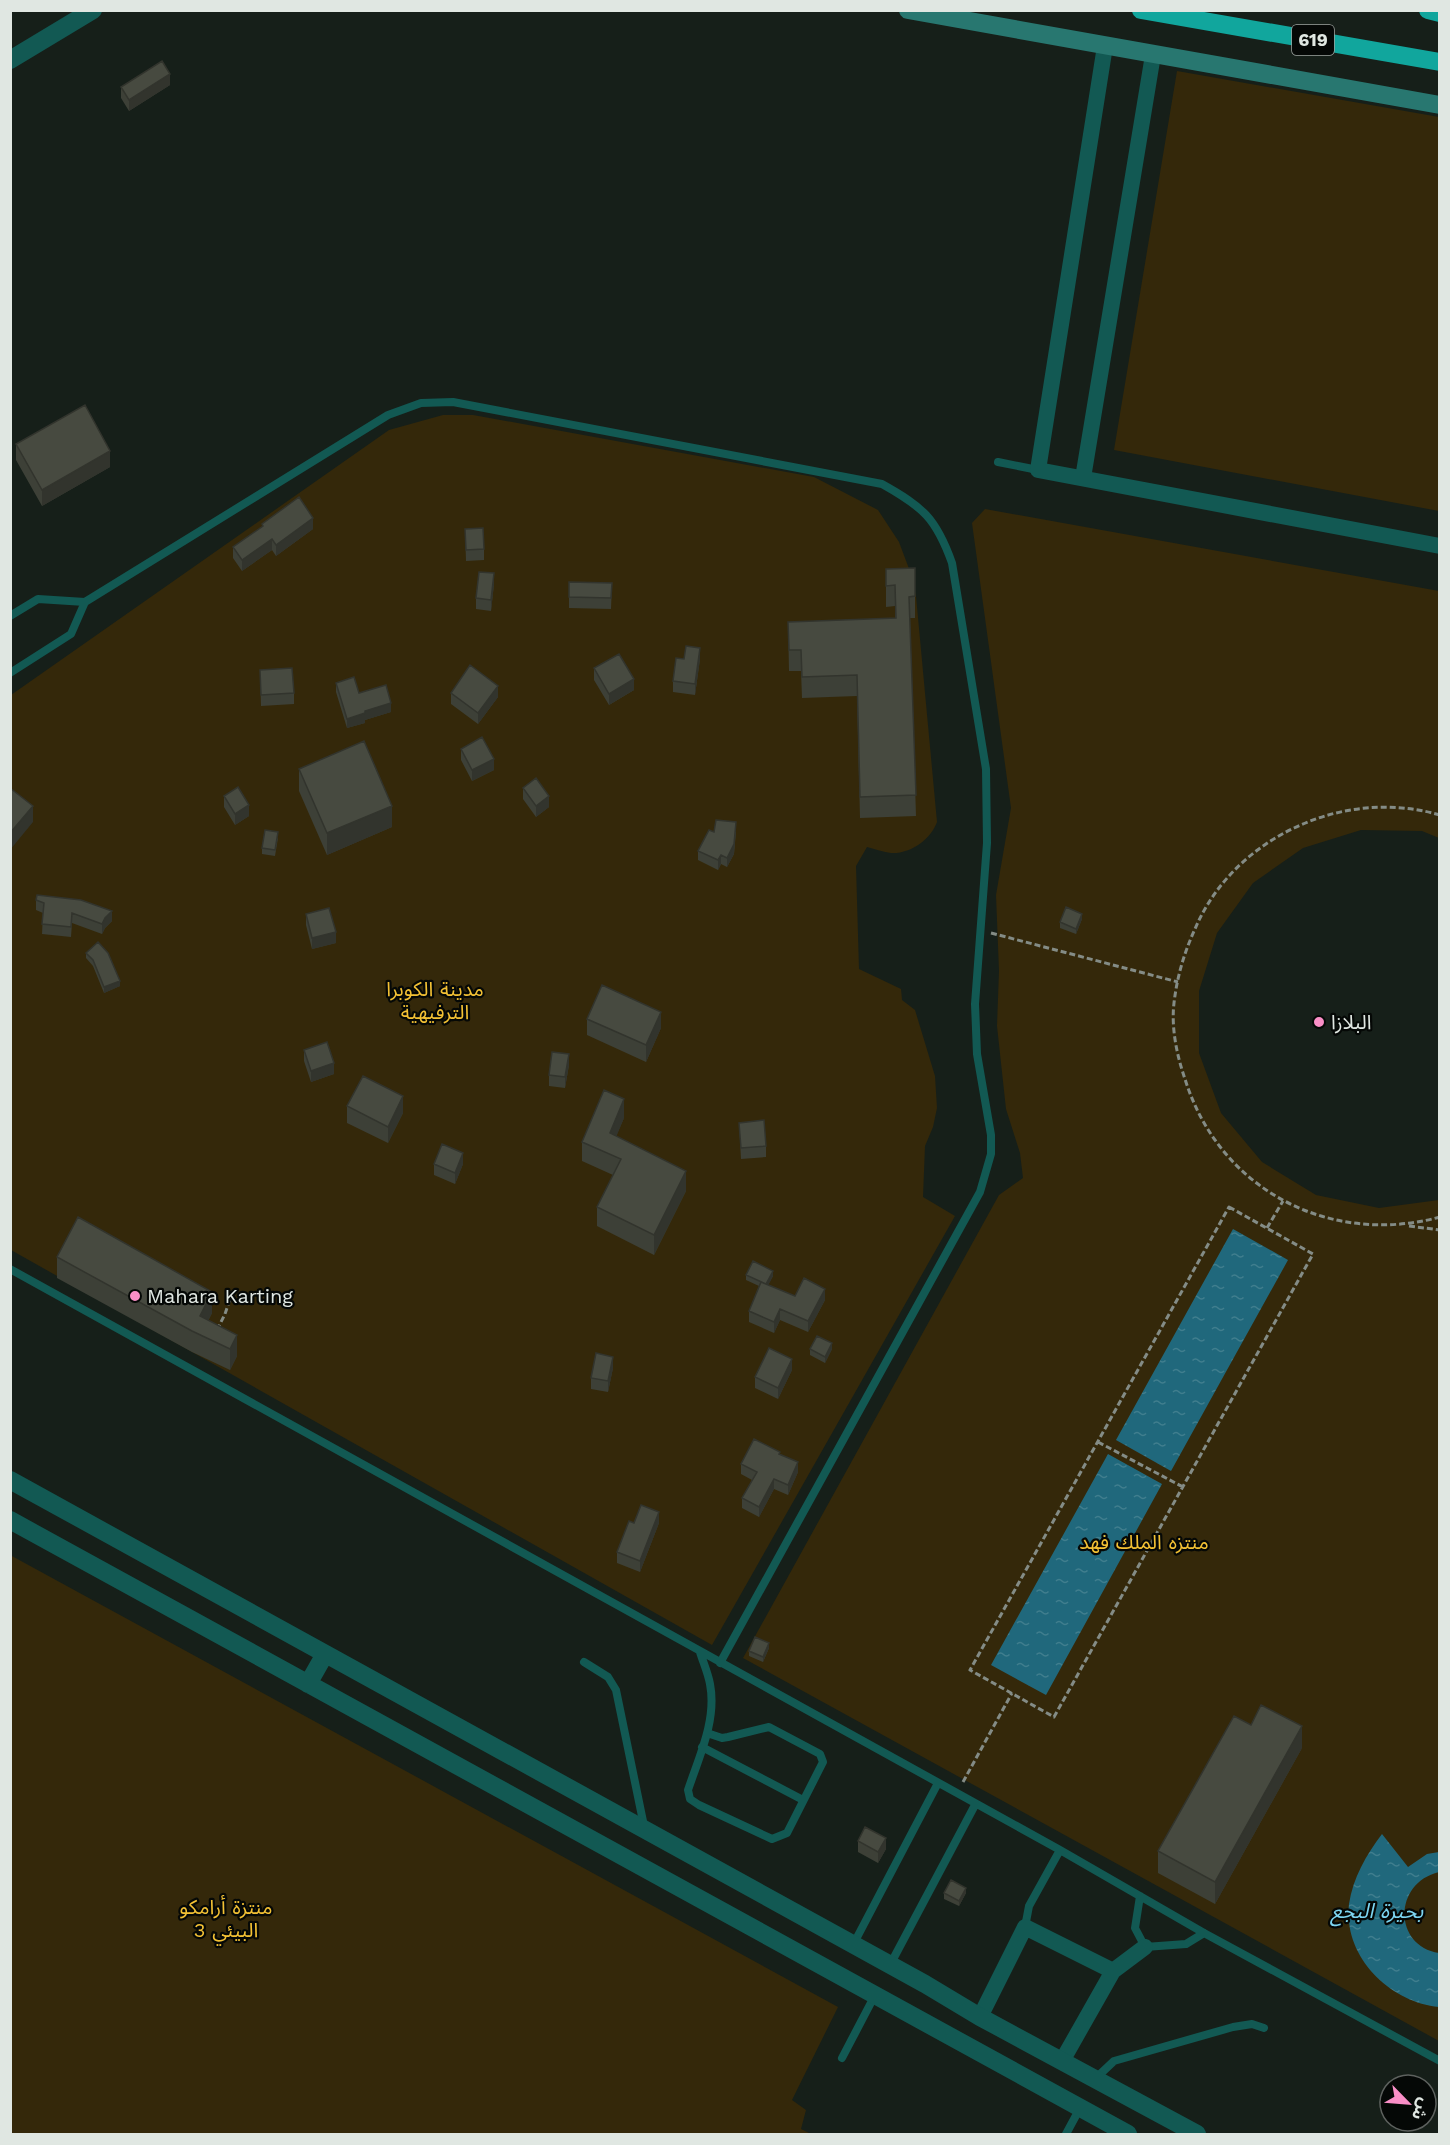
<svg xmlns="http://www.w3.org/2000/svg" width="1450" height="2145" viewBox="0 0 1450 2145" font-family="'Work Sans','Noto Sans Arabic',sans-serif">
  <style>
    .green { fill: #34280a }
    .water { fill: url(#water-ripples) }
    .lines { fill: none; stroke-linecap: round; stroke-linejoin: round }
    .path { stroke: #848c86; stroke-width: 3; stroke-dasharray: 6 3; stroke-linecap: butt }
    .service { stroke: #125953; stroke-width: 8 }
    .minor { stroke: #125953; stroke-width: 16 }
    .tertiary { stroke: #125953; stroke-width: 18 }
    .secondary { stroke: #287770; stroke-width: 18 }
    .motorway { stroke: #11a69d; stroke-width: 18 }
    .wall { fill: #3d4037 }
    .shaded-wall { fill: #32342d }
    .building { fill: #474a40; stroke: #32342d; stroke-width: 1.5 }
    .poi-dot { fill: #fa8fc7; stroke: #050806; stroke-width: 2 }
    .labels { text-anchor: middle; stroke-width: 4.5; stroke-linejoin: round; paint-order: stroke }
    .shield { fill: #050806; stroke: #9ea4a0; stroke-width: 1.5 }
    .shield-label { font-size: 18px; font-weight: bold; fill: #e0e7e2 }
    .park-label { font-size: 20px; fill: #f3c134; stroke: #050806 }
    .poi-label { font-size: 20px; fill: #e0e7e2; stroke: #050806; text-anchor: start }
    .water-label { font-size: 21px; font-style: italic; fill: #7dd6f2; stroke: #050806 }
  </style>
  <defs>
    <pattern id="water-ripples" width="26" height="14" patternUnits="userSpaceOnUse" patternTransform="scale(1.5)"><rect width="26" height="14" fill="#20687c"/><path d="M2 4q2-2 4 0t4 0M15 11q2-2 4 0t4 0" fill="none" stroke="#407e8e"/></pattern>
  </defs>
  <rect width="100%" height="100%" fill="#161f19"/>
  <path class="green" d="M1177,71L1439,117V511L1114,450Z
    M443,415H473L814,477L878,510L899,542L911,574L916,596L937,822C931,839 911,854 891,853C884,852 875,849 867,847L856,866L859,969L901,989L902,1000L915,1010L935,1076L937,1108L933,1127L925,1146L923,1197L955,1216L712,1645L11,1250V695L389,430Z
    M985,509L1439,591V838L1422,831L1361,830L1303,848L1253,883L1217,933L1199,991V1053L1221,1113L1262,1162L1316,1195L1379,1208L1439,1200V2041L743,1658L999,1195L1023,1178L1020,1153L1006,1109L997,1026L999,971L996,895L1011,808L972,523Z
    M10,1555L838,2007L792,2100L806,2110L801,2129L811,2134H11Z"/>
  <path class="water" d="M1233,1229L1288,1260L1171,1471L1116,1440Z
    M1108,1454L1162,1484L1046,1695L991,1665Z
    M1382,1834L1408,1867L1427,1854L1439,1852V1872C1393,1883 1393,1946 1439,1953V2007C1390,2002 1343,1957 1349,1904C1353,1878 1366,1855 1382,1834Z"/>
  <g class="lines">
    <path class="path" d="M1440,815C1391,801 1340,806 1294,828C1250,849 1214,884 1195,929C1184,953 1177,977 1174,1003C1171,1028 1177,1056 1185,1079C1219,1189 1329,1247 1440,1217
      M991,933L1178,982
      M1229,1207L1313,1254L1054,1717L970,1670Z
      M1409,1226L1440,1230
      M1267,1228L1283,1201
      M217,1330L225,1314L233,1290
      M1098,1442L1183,1487
      M963,1782L1012,1693"/>
    <path class="service" d="M998,462L1038,470
      M10,616L38,599L85,602
      M10,673L71,634L85,602L388,415L421,403L453,402L882,484C923,507 936,518 952,563L986,769L987,843L975,1004L977,1054L991,1135V1154L980,1192L720,1663
      M10,1269L1060,1850L1204,1933L1440,2061
      M700,1652C703,1662 708,1673 710,1684C717,1720 699,1757 688,1790L690,1799L699,1805L772,1839L787,1833L823,1762L820,1754L769,1727L728,1737L722,1738L707,1733
      M584,1662L608,1677L616,1690L644,1826
      M702,1747L803,1800
      M1140,1896L1135,1928L1145,1947L1186,1944L1204,1933
      M1025,1927L1029,1906L1060,1850
      M853,1945L938,1783
      M890,1965L975,1805
      M842,2058L875,1995
      M1096,2078L1114,2061L1233,2027L1252,2024L1264,2028
      M1066,2134L1080,2108"/>
    <path class="minor" d="M1105,46L1038,470L1440,546
      M1083,478L1153,55
      M980,2017L1025,1927L1113,1971
      M1062,2061L1113,1971L1145,1947"/>
    <path class="tertiary" d="M10,60L93,10
      M10,1480L925,1984L980,2017L1197,2134
      M10,1520L1128,2134
      M308,1684L325,1654"/>
    <path class="secondary" d="M908,10L1440,105"/>
    <path class="motorway" d="M1141,10L1440,62
      M1428,10L1440,13"/>
  </g>
  <path class="wall" d="M170,85L129,111L121,98V87Z
    M16,444L110,467L42,506L16,460Z
    M262,524L313,529L276,556L272,550L242,571L233,558V547L262,528Z
    M465,529L484,549V560L466,561Z
    M915,568V618H910L916,816L860,818L857,696L802,698L801,671H789L788,622L895,618V606L886,607V569Z
    M569,582L612,583L611,609L569,608Z
    M494,584L491,611L476,609V598Z
    M684,659H700L695,695L673,692V681Z
    M594,668L634,690L609,705L594,680Z
    M260,670L294,693V704L261,706Z
    M336,683L359,693L391,712L365,720V723L347,728L336,692Z
    M451,693L498,697L478,724L451,704Z
    M461,749L494,770L472,781L461,760Z
    M299,769L392,827L327,855L299,791Z
    M523,788L549,807L536,817L523,799Z
    M224,796L249,816L235,825L224,807Z
    M714,832H736L734,854L727,867L721,864L718,870L698,860V851Z
    M278,838L275,856L262,854V848Z
    M36,900L112,921L105,928L102,934L72,923L71,937L42,934L43,913L36,910Z
    M306,914L336,943L312,949L306,925Z
    M1082,919L1076,934L1060,928V922Z
    M86,953L120,986L104,993L93,966L86,958Z
    M587,1019L661,1028L646,1062L587,1035Z
    M304,1050L334,1074L311,1082L304,1061Z
    M569,1065L565,1088L549,1086V1075Z
    M347,1106L403,1113L388,1143L347,1123Z
    M624,1118L616,1136L686,1191L654,1255L597,1226V1207L613,1175L582,1161V1142Z
    M739,1123L766,1146V1157L741,1159Z
    M434,1164H463L455,1184L434,1175Z
    M57,1257L212,1313L208,1321L237,1356L230,1370L192,1352L57,1278Z
    M746,1275L773,1276L768,1285L795,1296L825,1300L808,1332L780,1320L774,1333L749,1322V1311L759,1286L746,1280Z
    M810,1349H832L825,1363L810,1355Z
    M613,1368L608,1392L591,1389V1378Z
    M792,1370L778,1399L755,1388V1377Z
    M780,1454L798,1472L788,1495L774,1489L759,1517L742,1508V1498L752,1480L741,1474V1464Z
    M634,1523H659L640,1572L617,1563V1552Z
    M769,1648L763,1662L749,1656V1651Z
    M1302,1748L1215,1904L1158,1873V1851Z
    M858,1841L886,1849L878,1863L858,1852Z
    M944,1893H966L959,1906L944,1899Z"/>
  <path class="shaded-wall" d="M170,74V85L129,111V100Z
    M110,451V467L42,506V490Z
    M313,518V529L276,556V545Z
    M272,539V550L242,571V560Z
    M494,573V584L491,611V600Z
    M700,648V659L695,695V684Z
    M634,679V690L609,705V694Z
    M498,686V697L478,724V713Z
    M391,703V712L365,720V723L347,728V719L365,711Z
    M494,759V770L472,781V770Z
    M549,796V807L536,817V806Z
    M249,805V816L235,825V814Z
    M33,806V822L10,850V833Z
    M392,806V827L327,855V833Z
    M736,822L734,854L727,867V858Z
    M721,855V864L718,870V860Z
    M112,911V921L105,928L102,934V924L105,918Z
    M1082,914V919L1076,934V929Z
    M336,932V943L312,949V938Z
    M120,981V986L104,993V987Z
    M661,1012V1028L646,1062V1045Z
    M569,1054V1065L565,1088V1077Z
    M334,1063V1074L311,1082V1071Z
    M403,1096V1113L388,1143V1127Z
    M624,1099V1118L610,1152V1133Z
    M463,1153V1164L455,1184V1173Z
    M686,1171V1191L654,1255V1235Z
    M773,1271V1276L766,1290V1284Z
    M825,1289V1300L808,1332V1321Z
    M212,1292V1313L201,1335L200,1316Z
    M780,1309V1320L774,1333V1322Z
    M237,1335V1356L230,1370V1349Z
    M832,1343V1349L825,1363V1357Z
    M613,1357V1368L608,1392V1381Z
    M792,1359V1370L778,1399V1388Z
    M798,1462V1472L788,1495V1485Z
    M774,1479V1489L759,1517V1507Z
    M659,1512V1523L640,1572V1561Z
    M769,1643V1648L763,1662V1657Z
    M1302,1726V1748L1215,1904V1882Z
    M886,1838V1849L878,1863V1852Z
    M966,1888V1893L959,1906V1901Z"/>
  <path class="building" d="M162,61L170,74L129,100L121,87Z
    M85,405L110,451L42,490L16,444Z
    M299,497L313,518L276,545L272,539L242,560L233,547L263,526L262,524Z
    M483,528L484,549L466,550L465,529Z
    M915,568V596L909,597L916,795L860,797L857,675L802,677L801,650H789L788,622L896,618L895,585L886,586V569Z
    M479,572L494,573L491,600L476,598Z
    M569,582L612,583L611,598L569,597Z
    M686,646L700,648L695,684L673,681L676,658L684,659Z
    M619,654L634,679L609,694L594,668Z
    M470,665L498,686L478,713L451,693Z
    M292,668L294,693L261,695L260,670Z
    M354,677L359,693L386,685L391,703L365,711V713L347,719L336,683Z
    M482,737L494,759L472,770L461,749Z
    M364,741L392,806L327,833L299,769Z
    M536,778L549,796L536,806L523,788Z
    M238,787L249,805L235,814L224,796Z
    M10,788L33,806L10,833Z
    M716,820L736,822L734,844L727,858L721,855L718,860L698,851L709,830L714,832Z
    M265,830L278,832L275,850L262,848Z
    M37,895L81,900L112,911L105,918L102,924L72,913L71,927L42,924L44,903L36,900Z
    M1066,907L1082,914L1076,929L1060,922Z
    M329,908L336,932L312,938L306,914Z
    M98,942L108,953L120,981L104,987L93,960L86,953Z
    M602,985L661,1012L646,1045L587,1019Z
    M327,1042L334,1063L311,1071L304,1050Z
    M552,1052L569,1054L565,1077L549,1075Z
    M363,1076L403,1096L388,1127L347,1106Z
    M604,1090L624,1099L610,1133L686,1171L654,1235L597,1207L621,1159L582,1142Z
    M764,1120L766,1146L741,1148L739,1123Z
    M442,1144L463,1153L455,1173L434,1164Z
    M78,1217L212,1292L200,1316L237,1335L230,1349L192,1331L57,1257Z
    M753,1261L773,1271L766,1284L746,1275Z
    M804,1278L825,1289L808,1321L780,1309L774,1322L749,1311L761,1282L795,1296Z
    M817,1336L832,1343L825,1357L810,1349Z
    M769,1348L792,1359L778,1388L755,1377Z
    M596,1353L613,1357L608,1381L591,1378Z
    M754,1439L780,1452L779,1454L798,1462L788,1485L774,1479L759,1507L742,1498L757,1472L741,1464Z
    M641,1505L659,1512L640,1561L617,1552L629,1521L634,1523Z
    M755,1637L769,1643L763,1657L749,1651Z
    M1261,1705L1302,1726L1215,1882L1158,1851L1234,1716L1251,1725Z
    M865,1827L886,1838L878,1852L858,1841Z
    M951,1880L966,1888L959,1901L944,1893Z"/>
  <g class="poi-dot">
    <circle cx="1319" cy="1022" r="6"/>
    <circle cx="135" cy="1296" r="6"/>
  </g>
  <g class="labels">
    <rect class="shield" x="1292" y="25" width="42" height="30" rx="4.5"/>
    <g class="shield-label">
      <text x="1313" y="46">619</text>
    </g>
    <g class="park-label">
      <text x="435" y="996">مدينة الكوبرا<tspan x="435" dy="23">الترفيهية</tspan></text>
      <text x="1144" y="1549">منتزه الملك فهد</text>
      <text x="226" y="1914">منتزة أرامكو<tspan x="226" dy="23">البيئي 3</tspan></text>
    </g>
    <g class="poi-label">
      <text x="1331" y="1029">البلازا</text>
      <text x="147" y="1303">Mahara Karting</text>
    </g>
    <g class="water-label">
      <text x="1377" y="1918">بحيرة البجع</text>
    </g>
  </g>
  <rect width="1450" height="2145" fill="none" stroke="#e0e7e2" stroke-width="24"/>
  <g transform="translate(1408 2103) rotate(115)"><circle r="28" fill="#050806" stroke="#5d615e" stroke-width="1.5"/>
  <path d="M0-4.5L10 22L0 15L-10 22Z" fill="#fa8fc7"/>
  <text y="-9" font-size="16" font-weight="bold" text-anchor="middle" fill="#e0e7e2">ش</text>
  </g>
</svg>
